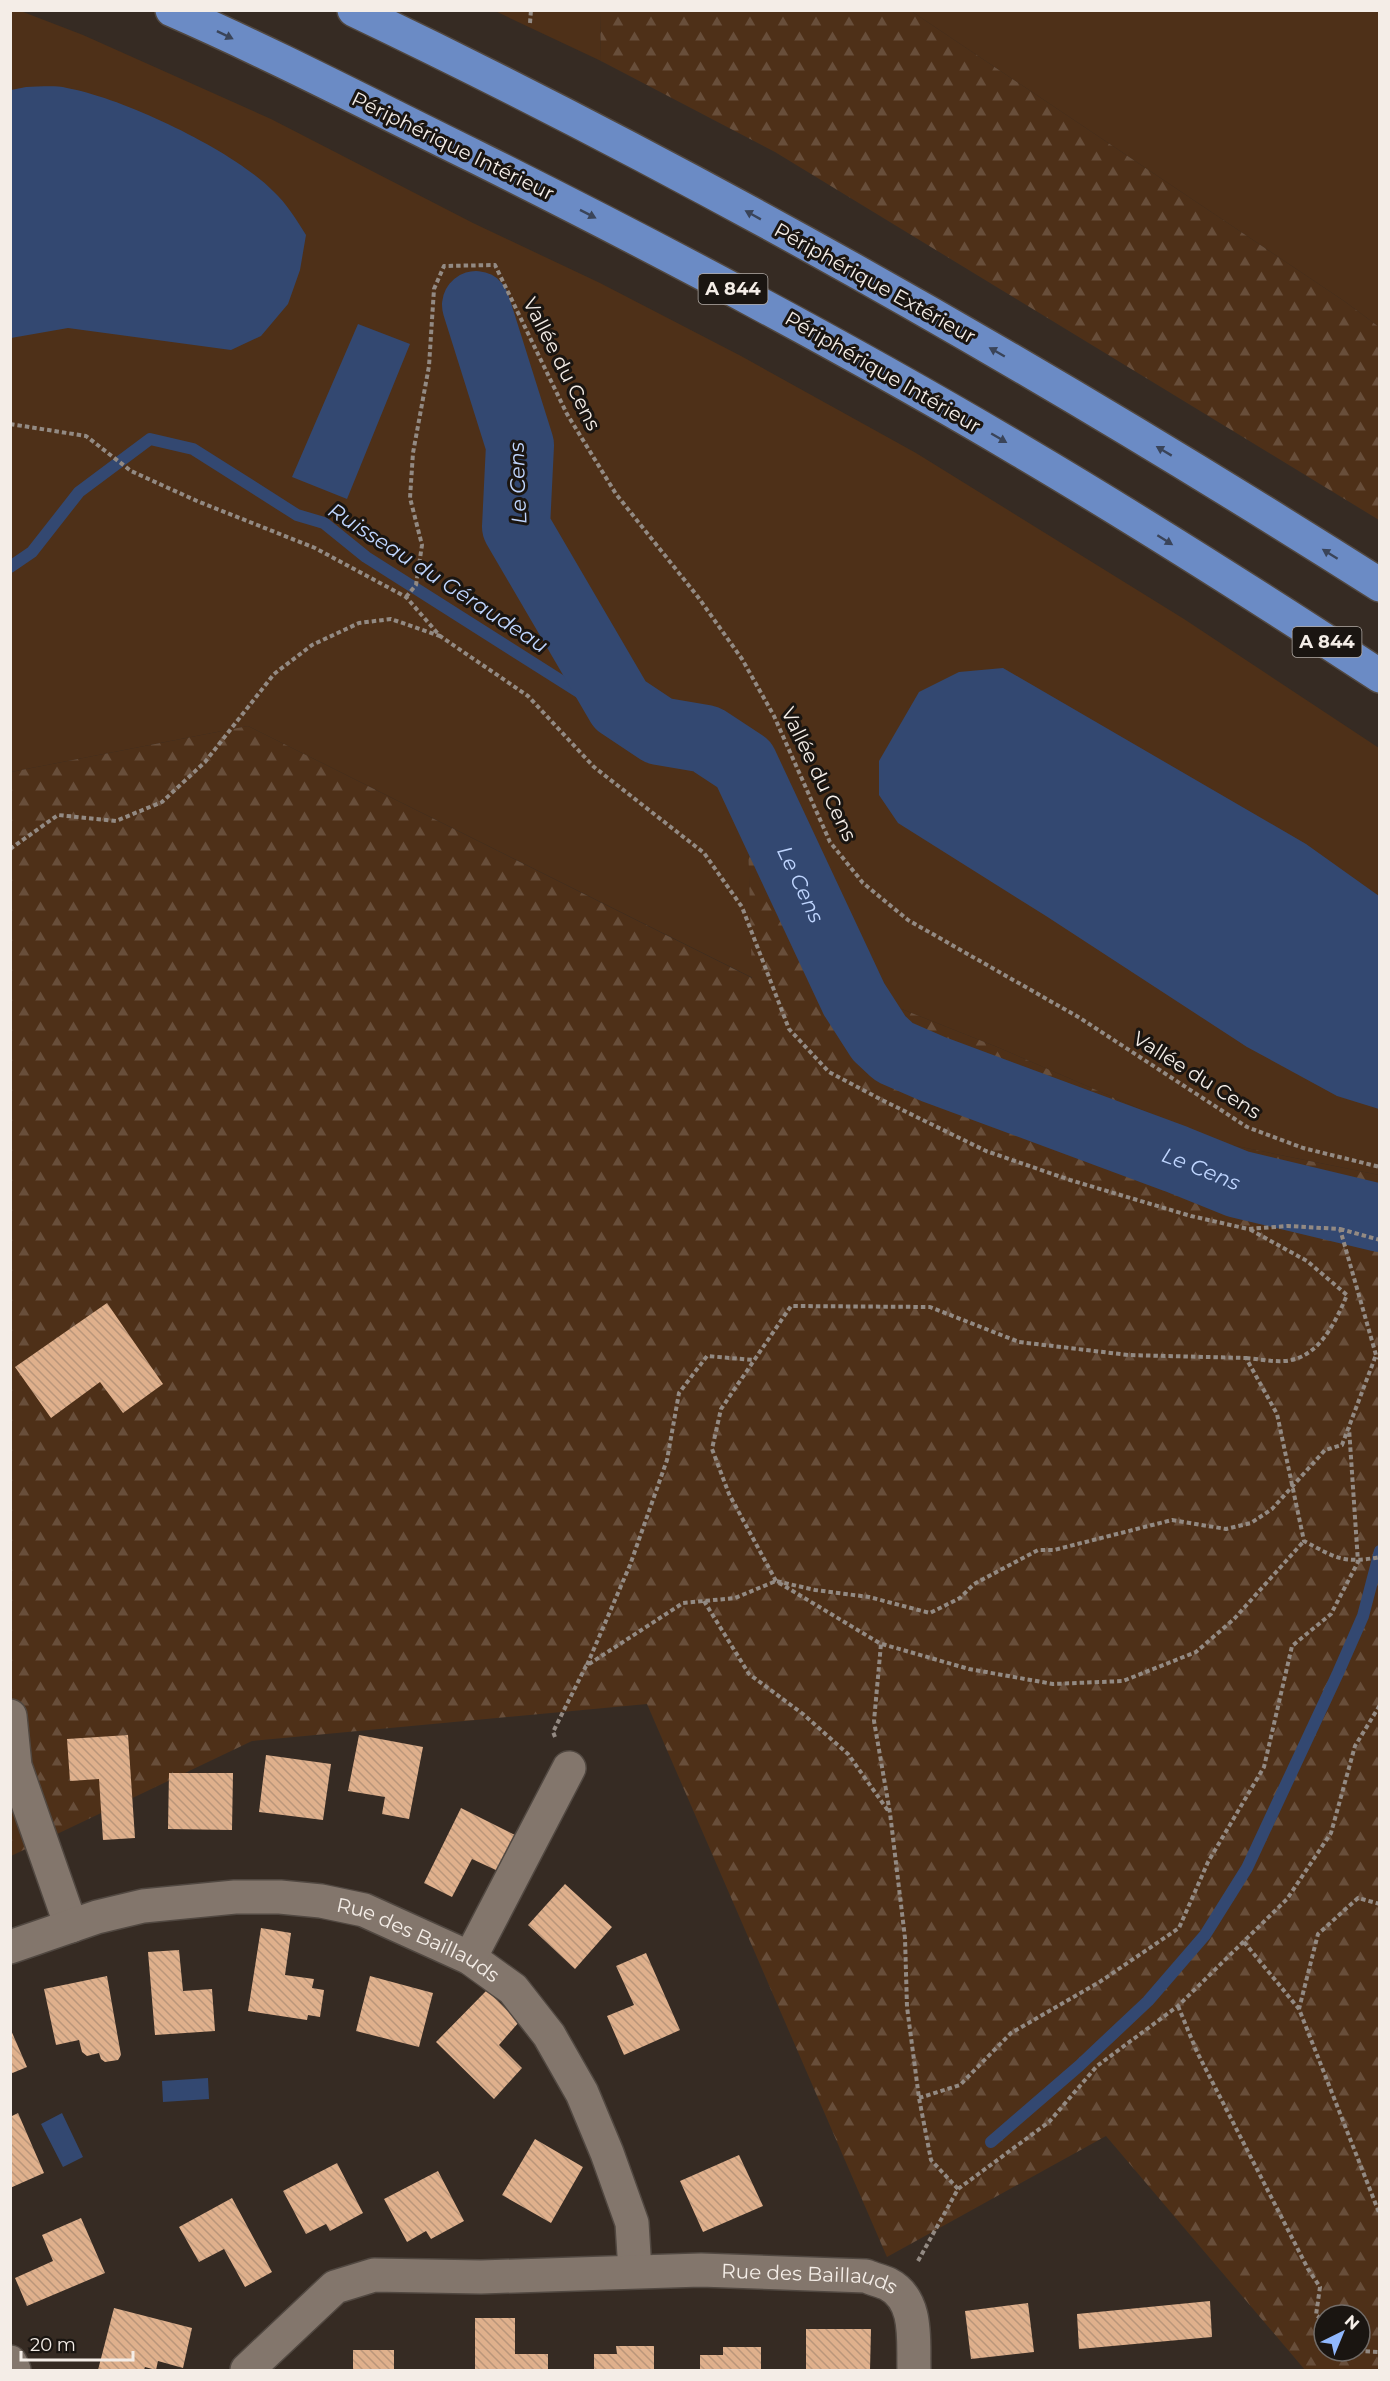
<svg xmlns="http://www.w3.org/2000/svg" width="1390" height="2381" viewBox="0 0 1390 2381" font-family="Montserrat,sans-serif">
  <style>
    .green { fill: #4e3018 }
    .forest { fill: url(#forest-firs); fill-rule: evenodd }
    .water { fill: #334871 }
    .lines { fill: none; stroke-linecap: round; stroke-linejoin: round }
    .stream { stroke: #334871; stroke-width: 12 }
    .river { stroke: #334871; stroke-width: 68 }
    .building { fill: url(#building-back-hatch) }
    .minor-casing { stroke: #514841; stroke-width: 36 }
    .highway-casing { stroke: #514841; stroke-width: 36 }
    .path { stroke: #938a83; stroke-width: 4; stroke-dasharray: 4.5 3; stroke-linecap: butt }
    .minor { stroke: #83766c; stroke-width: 33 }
    .highway { stroke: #6b8bc5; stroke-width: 33 }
    .oneway { fill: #3a4459 }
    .labels { text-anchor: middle; stroke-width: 6; stroke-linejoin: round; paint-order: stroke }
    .shield { fill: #1a1511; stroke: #b3aca7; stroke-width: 1.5 }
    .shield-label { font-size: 18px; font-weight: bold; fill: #f4ede7 }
    .street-label { font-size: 20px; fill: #f4ede7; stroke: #1a1511 }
    .water-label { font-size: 21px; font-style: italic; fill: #bfd5fe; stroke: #1a1511 }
  </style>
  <defs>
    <pattern id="forest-firs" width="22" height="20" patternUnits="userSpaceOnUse" patternTransform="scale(1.5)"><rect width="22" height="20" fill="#4e3018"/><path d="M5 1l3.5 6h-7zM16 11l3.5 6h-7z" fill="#684e3a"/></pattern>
    <pattern id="building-back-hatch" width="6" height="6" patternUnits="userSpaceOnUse" patternTransform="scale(1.5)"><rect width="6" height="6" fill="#dfb08c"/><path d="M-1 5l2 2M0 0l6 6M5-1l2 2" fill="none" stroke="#ba967a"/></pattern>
  </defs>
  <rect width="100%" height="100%" fill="#362b23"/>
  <path class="green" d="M18,10L83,35L271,119L473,223L600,283L741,356L916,453L1184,619L1379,748V1175L1216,1142L997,1047L889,1004L822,885L748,842L753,978L248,726L11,772L10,11Z
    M495,11H600L601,61Z
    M911,11H1379V327L1344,301Z"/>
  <path class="forest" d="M600,11H911L1344,301L1379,327V520L775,152L601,61Z
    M248,726L752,978L748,842L822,885L889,1004L997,1047L1216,1142L1379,1175V2370H1305L1106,2136L887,2257L647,1704L252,1741L11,1856V772ZM1324,2315H1360V2351H1324Z"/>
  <path class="water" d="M26,87C39,87 54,85 67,88C123,98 233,150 273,191C287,204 296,219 306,235L300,270L288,304L261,336L231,350L68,328L11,338V90Z
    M358,324L410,344L347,499L292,477Z
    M1003,668L1306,844L1379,896V1109L1337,1096L1247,1047L1046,916L898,823L879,795V761L919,692L959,672Z
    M208,2078L209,2099L163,2102L162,2081Z
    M62,2113L83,2157L63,2167L41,2124Z"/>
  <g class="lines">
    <path class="stream" d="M10,567L32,552L79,492L150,439L193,449L297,515L324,523L366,557L582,694L620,705
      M991,2142L1079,2066L1148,2001L1205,1935L1247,1868L1338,1673L1363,1616L1380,1551"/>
    <path class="river" id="s1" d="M476,305L520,445L516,527L620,705L659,731L706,739L744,764L854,999L879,1038L894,1052L933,1069L1176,1159L1238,1184L1380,1218"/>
  </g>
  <path class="building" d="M107,1303L163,1384L123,1413L100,1382L51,1418L15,1367Z
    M128,1735L135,1838L103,1840L99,1779L70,1781L67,1739Z
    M359,1735L423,1747L409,1819L382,1814L385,1797L348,1791Z
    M266,1755L331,1764L323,1820L259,1812Z
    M169,1773H233L232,1830L168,1829Z
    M461,1808L515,1835L498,1871L472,1859L452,1897L424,1883Z
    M565,1884L612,1927L575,1969L528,1925Z
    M261,1928L291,1933L285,1975L314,1979L312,1988L324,1990L320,2017L308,2015L307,2020L248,2011Z
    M179,1950L183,1991L212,1989L215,2031L155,2035L148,1952Z
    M646,1953L680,2030L624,2055L607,2016L634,2005L616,1966Z
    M107,1976L121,2055L118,2060L105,2062L101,2059L99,2053L87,2056L82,2052L79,2040L56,2045L44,1989Z
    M370,1976L433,1993L419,2047L356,2031Z
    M487,1990L519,2022L499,2045L522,2068L494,2099L436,2042Z
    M10,2028L27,2067L10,2074Z
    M18,2113L44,2173L10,2188V2117Z
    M535,2139L583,2167L551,2223L502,2195Z
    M739,2155L763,2206L703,2232L680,2181Z
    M337,2163L363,2213L330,2231L326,2224L306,2234L283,2191Z
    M438,2171L464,2221L431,2239L426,2231L407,2242L384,2199Z
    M232,2198L272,2272L245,2287L224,2249L199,2262L179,2227Z
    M81,2218L105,2273L27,2306L15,2278L53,2261L42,2235Z
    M1210,2301L1212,2337L1079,2349L1077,2314Z
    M1028,2303L1034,2352L971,2359L965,2311Z
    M114,2308L192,2328L183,2368L158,2361L156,2370L145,2367L144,2370H98Z
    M475,2318H515V2354H548V2370H475Z
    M806,2329H871L870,2370H806Z
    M616,2346H654V2370H594V2354H617Z
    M723,2347H761V2370H700V2355H723Z
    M353,2350H394V2370H353Z"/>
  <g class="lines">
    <defs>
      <g id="minor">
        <path d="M10,1716L15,1766L71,1926"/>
        <path id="s2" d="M10,1947L97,1917L143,1906L235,1897H280L321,1901L364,1910L470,1958L513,1989L549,2035L582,2093L607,2153L632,2223L635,2271"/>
        <path d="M470,1958L569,1768"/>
        <path d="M10,2362L14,2370"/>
        <path id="s3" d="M247,2370L335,2287L374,2275L481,2277L701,2270L866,2276C873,2279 881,2281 888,2284C919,2300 913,2341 914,2370"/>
      </g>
      <path id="highway" d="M172,10C275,55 376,108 478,158C662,250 844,346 1021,451C1143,523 1262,599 1380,676
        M354,10C708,179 1049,375 1380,585"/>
    </defs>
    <use href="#minor" class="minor-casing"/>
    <use href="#highway" class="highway-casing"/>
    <path class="path" d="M530,23L531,10
      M10,424L86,436L131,471L197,501L315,548L406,597L440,636L528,696L594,767L704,853L742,907L789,1029L829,1072L882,1100L986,1151L1070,1180L1191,1216L1248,1229L1288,1226L1340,1229L1376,1355L1380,1359
      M406,597L416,585L422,545L410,498L413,453L429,366L434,289L444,266L495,265L567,414L616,494L698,597L742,659L774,716L830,842L863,883L908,920L1080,1018L1247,1127L1303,1148L1380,1167
      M10,849L58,815L116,821L162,802L205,762L274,674L312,645L359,623L391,619L440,636
      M1340,1229L1380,1240
      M1246,1358C1259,1359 1273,1362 1285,1361C1319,1358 1335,1323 1347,1295L1307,1261L1249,1229
      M704,1601L749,1674L803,1714L848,1754L889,1812
      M882,1644L969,1669L1053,1684L1123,1681L1196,1652L1234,1619L1304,1541
      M587,1665L630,1565L667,1460L679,1393L707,1356L754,1360
      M555,1737L553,1732L586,1666L683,1603L735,1598L776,1581L815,1590L869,1597L930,1613L960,1598L974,1584L1038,1550H1054L1172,1520L1226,1529L1251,1523L1272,1509L1325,1450L1342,1445L1376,1355
      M1380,1904L1358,1898L1318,1934L1299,2009L1380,2215
      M1244,1942L1299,2009
      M1178,2006L1197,2052L1308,2269L1320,2287L1316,2315L1324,2321
      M919,2098L960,2085L1011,2033L1101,1981L1179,1928L1208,1862L1264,1767L1292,1646L1331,1614L1358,1562L1349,1428
      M958,2189L931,2160L919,2098L907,2007L905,1938L890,1813L874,1721L881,1644L776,1581L729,1494L712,1449L721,1409L791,1306L930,1307L1019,1342L1128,1355L1246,1358L1277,1414L1304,1541C1336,1558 1343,1564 1380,1557
      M918,2261L958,2189L1049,2122L1097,2066L1178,2006L1287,1899L1331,1833L1355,1746L1380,1705
      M1358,2351L1380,2352"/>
    <use href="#minor" class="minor"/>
    <use href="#highway" class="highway"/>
  </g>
  <defs><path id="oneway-solid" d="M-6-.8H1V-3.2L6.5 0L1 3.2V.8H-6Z" transform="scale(1.5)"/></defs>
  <g class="oneway">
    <use href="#oneway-solid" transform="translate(225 35) rotate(26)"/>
    <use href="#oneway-solid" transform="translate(588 214) rotate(27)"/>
    <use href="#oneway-solid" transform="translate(753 215) rotate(-151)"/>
    <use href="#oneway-solid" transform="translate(997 352) rotate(-150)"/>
    <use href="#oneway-solid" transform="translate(999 438) rotate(30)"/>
    <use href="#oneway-solid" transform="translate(1164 451) rotate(-149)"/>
    <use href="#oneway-solid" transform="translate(1165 540) rotate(32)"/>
    <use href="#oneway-solid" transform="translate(1330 554) rotate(-148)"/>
  </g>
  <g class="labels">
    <g class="shield">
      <rect x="698.5" y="274" width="69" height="30" rx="4.5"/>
      <rect x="1292.5" y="627" width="69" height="30" rx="4.5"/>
    </g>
    <g class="shield-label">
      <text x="733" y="295">A 844</text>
      <text x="1327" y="648">A 844</text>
    </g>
    <g class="street-label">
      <text transform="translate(453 146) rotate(26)" y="7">Périphérique Intérieur</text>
      <text transform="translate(875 283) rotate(29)" y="7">Périphérique Extérieur</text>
      <text transform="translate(562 364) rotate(63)" y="7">Vallée du Cens</text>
      <text transform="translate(883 372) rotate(30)" y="7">Périphérique Intérieur</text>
      <text transform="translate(819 774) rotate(64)" y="7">Vallée du Cens</text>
      <text transform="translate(1197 1075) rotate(32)" y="7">Vallée du Cens</text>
      <text dy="7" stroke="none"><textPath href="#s2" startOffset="423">Rue des Baillauds</textPath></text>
      <text dy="7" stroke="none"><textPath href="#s3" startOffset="598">Rue des Baillauds</textPath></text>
    </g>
    <g class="water-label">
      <text transform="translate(518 483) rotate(-92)" y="7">Le Cens</text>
      <text transform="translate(438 578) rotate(33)" y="7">Ruisseau du Géraudeau</text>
      <text dy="7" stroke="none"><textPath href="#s1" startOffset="708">Le Cens</textPath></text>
      <text dy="7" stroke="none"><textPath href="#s1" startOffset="1230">Le Cens</textPath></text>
    </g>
  </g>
  <rect width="1390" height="2381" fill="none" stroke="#f4ede7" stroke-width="24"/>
  <g transform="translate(1342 2333) rotate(43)"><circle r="28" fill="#1a1511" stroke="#716b67" stroke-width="1.5"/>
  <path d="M0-4.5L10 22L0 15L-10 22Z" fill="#91b8fd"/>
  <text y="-9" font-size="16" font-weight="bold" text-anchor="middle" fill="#f4ede7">N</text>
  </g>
  <path d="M21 2351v9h112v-9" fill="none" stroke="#f4ede7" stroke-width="3"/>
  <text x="30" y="2351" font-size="18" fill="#f4ede7" stroke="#1a1511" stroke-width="4.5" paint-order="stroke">20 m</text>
</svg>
